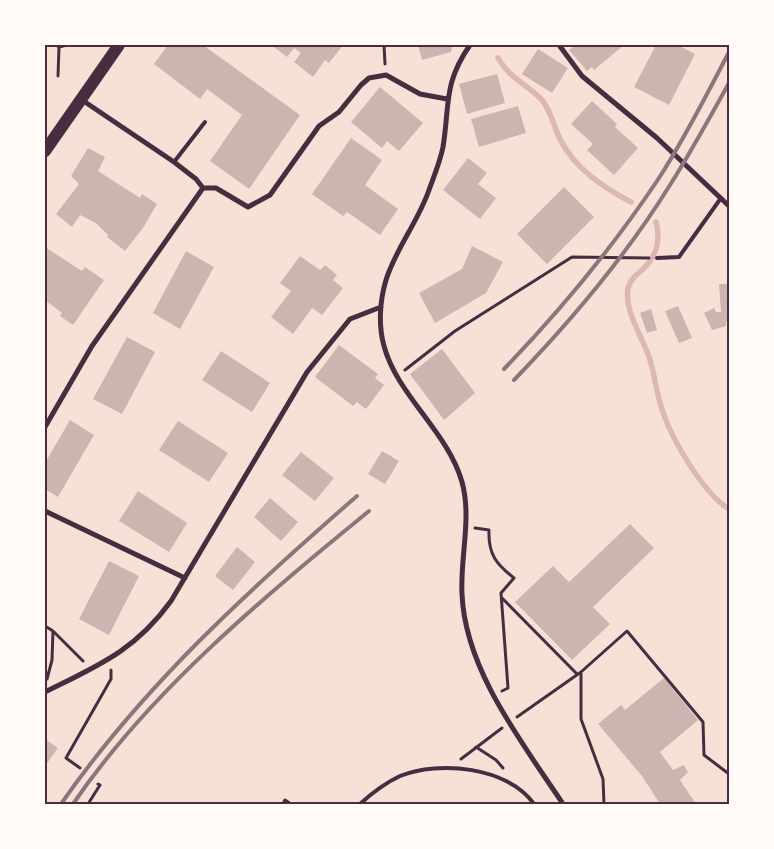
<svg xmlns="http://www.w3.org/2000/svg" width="774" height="849" viewBox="0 0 774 849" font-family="Bitter,serif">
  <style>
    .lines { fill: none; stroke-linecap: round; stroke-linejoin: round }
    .stream { stroke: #dcb8b0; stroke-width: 5.5 }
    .building { fill: #ccb4b1 }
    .path { stroke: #4a2c40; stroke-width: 3 }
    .service { stroke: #4a2c40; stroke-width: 4 }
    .minor { stroke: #4a2c40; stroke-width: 5 }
    .primary { stroke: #4a2c40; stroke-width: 12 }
    .rail { stroke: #8f747c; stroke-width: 4 }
    .neatline { fill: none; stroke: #4a2c40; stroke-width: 2 }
  </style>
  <rect width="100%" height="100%" fill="#f7e1d7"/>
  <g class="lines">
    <path class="stream" d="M498,58C509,78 527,84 542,100C551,111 554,127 560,139C575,169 603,187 631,202
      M656,222C661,241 657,256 642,270C636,275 630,280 628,288C624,311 642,336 649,357C655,374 656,394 663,412C672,440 704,494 729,509"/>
  </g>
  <path class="building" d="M168,45H203L300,115L249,189L210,161L242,115L207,89L200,99L154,64Z
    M271,45H343L329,63L325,60L313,77L294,62L301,53L294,48L287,57Z
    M418,45H452L451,52L422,60Z
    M576,45H624L594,70L592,67L587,71L569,50Z
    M656,45H678L695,54L669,105L634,87Z
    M538,49L568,68L552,93L522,74Z
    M497,74L505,103L467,114L459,84Z
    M380,87L423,123L399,151L387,141L382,148L351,122Z
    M592,101L617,124L615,127L638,148L614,175L587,150L593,144L571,124Z
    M518,106L526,133L479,147L471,119Z
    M351,138L382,160L365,185L398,209L380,235L347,212L343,216L312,194Z
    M88,148L105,157L98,171L140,198L142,194L157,204L143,228L125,251L107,237L108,235L96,223L80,215L72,227L56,214L79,184L71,176Z
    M468,158L487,173L478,184L496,198L480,219L443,190Z
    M564,187L594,217L547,264L517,234Z
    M472,246L503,262L486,293L435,323L419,293L462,269Z
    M45,247L82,271L85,267L104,280L73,325L60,316L62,313L45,300Z
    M186,251L214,267L180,329L153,313Z
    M300,256L320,270L325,265L337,275L333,280L343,288L322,315L312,308L293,334L271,317L291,291L280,283Z
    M719,284H729V321L726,322V326L712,330L704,313L714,308L716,312H721Z
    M678,306L692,338L679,343L665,311Z
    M651,309L657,330L647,333L640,313Z
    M127,337L155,352L122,414L93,399Z
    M339,345L378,374L375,378L384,385L366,409L357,402L353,406L315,377Z
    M442,349L475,393L444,420L410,374Z
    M221,351L270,383L252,412L202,380Z
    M70,420L94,435L58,497L45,489V463Z
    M178,421L228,453L209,482L159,450Z
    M382,451L399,461L385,484L368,474Z
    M301,452L334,478L315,501L282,475Z
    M138,491L187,523L169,552L119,521Z
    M270,498L298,522L281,541L254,517Z
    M630,524L654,548L593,607L610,624L572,660L515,602L553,566L569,582Z
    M237,547L255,562L233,590L215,576Z
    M109,561L139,576L109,635L79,619Z
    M664,678L698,720L660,752L673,770L684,765L688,772L680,780L696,804H660L642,776L598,724L621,705L625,710Z
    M45,739L58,748L45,766Z"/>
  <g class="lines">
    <path class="path" d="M56,45L59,47L67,45
      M384,45L385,64
      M58,76L59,47
      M405,370L455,331L572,257L649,258
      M475,528L489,530C488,554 496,564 514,578L501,593L508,688L502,691
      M502,598L577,674
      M45,626L53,631L52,660L47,679
      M54,632L83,661
      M581,672V719L603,779L604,804
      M517,717L581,672L627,631L703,722L704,755L729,774
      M476,747L496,760L503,768
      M461,759L502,728
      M80,768L66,758L111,679V670
      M88,804L100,785L98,784
      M283,804L285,800L291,804"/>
    <path class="service" d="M174,162L205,122
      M657,258L679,257L721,198
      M360,804C372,793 385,783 400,776C439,760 508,767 534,804"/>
    <path class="minor" d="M470,45C443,84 450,104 443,147C440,162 434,176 429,190C418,222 396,248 386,280C380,300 378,325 384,346C397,395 448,432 462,482C472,518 460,557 462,594C465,670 522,742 563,804
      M559,45L582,76L657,138L729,206
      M82,100L174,162L196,179L203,188
      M203,188H216L248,207L270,195L319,126L339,112L361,85L369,78L386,75L420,94L447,99
      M45,427L92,346L203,188
      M45,511L185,578
      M45,692C97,666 135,651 171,601L307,372L350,319L381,307"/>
    <path class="primary" d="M45,151L119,45"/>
    <path class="rail" d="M504,369C561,310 613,247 659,178C685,138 707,94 729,52
      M514,380C572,320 626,256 670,185C691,152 710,117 729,83
      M61,804C142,687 250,589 357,496
      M73,804C150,691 264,597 369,511"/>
  </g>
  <rect width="774" height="849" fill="none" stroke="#fffaf5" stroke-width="92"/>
  <rect x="46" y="46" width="682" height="757" class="neatline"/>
</svg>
